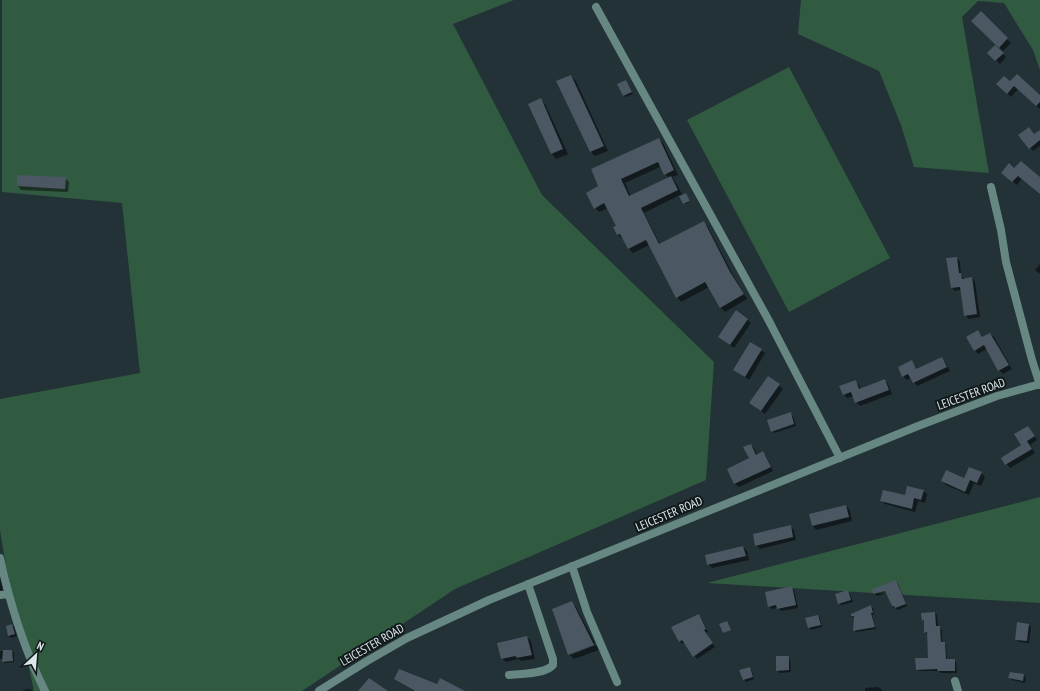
<svg xmlns="http://www.w3.org/2000/svg" width="1040" height="691" viewBox="0 0 1040 691" font-family="'PT Sans Narrow',sans-serif">
  <style>
    .green { fill: #315b40 }
    .shadow { fill: #0007; fill-rule: evenodd }
    .building { fill: #4b5762 }
    .lines { fill: none; stroke-linecap: round; stroke-linejoin: round }
    .minor { stroke: #668782; stroke-width: 8 }
    .tertiary { stroke: #668782; stroke-width: 8 }
    .labels { text-anchor: middle; stroke-width: 4; stroke-linejoin: round; paint-order: stroke }
    .street-label { font-size: 12px; fill: #dde7ea; stroke: #11191b }
  </style>
  <rect width="100%" height="100%" fill="#223237"/>
  <path class="green" d="M2,0H514L453,24L542,195L714,362L706,480L455,589L302,691H34L6,566L0,530V399L140,373L122,203L2,192Z
    M801,0H1040V70L1033,50L1004,3L978,1L962,17L989,173L914,167L901,125L879,71L798,34Z
    M789,67L890,258L789,312L687,120Z
    M1040,497V603L707,583Z"/>
  <path class="shadow" d="M981,13L1011,43L1003,51L973,21Z
    M995,46L1006,57L1000,64L988,53Z
    M571,76L576,81L608,151L595,156L591,152Z
    M626,81L633,94L626,97L623,95Z
    M1010,83L1040,97V109L1018,89L1011,97L998,84Z
    M540,100L545,104L568,154L556,159L552,154L529,105Z
    M1040,131V146L1033,151L1030,148L1035,135Z
    M658,139L663,143L678,175L672,177L675,181L683,196L687,195L690,202L685,204L680,195L644,213L660,244L704,223L708,227L734,277L747,299L725,312L720,307L709,287L681,302L677,297L649,245L633,253L629,249L624,238L623,239L618,235L615,228L617,227L608,208L599,212L595,208L600,186ZM662,166L665,174L669,178L631,197L625,183Z
    M1015,170L1040,178V194L1022,178L1017,185L1006,176Z
    M65,178L69,182L68,192L21,190L18,186Z
    M956,258L960,261L961,275L964,279L972,278L975,282L980,317L969,319L965,315L961,290L955,291L952,288Z
    M1040,264V274L1035,270Z
    M748,320L751,323L734,348L719,337Z
    M978,331L983,338L990,334L994,337L1012,369L1003,374L999,370L987,349L978,354L975,350Z
    M750,343L765,353L749,380L734,369Z
    M941,358L945,362L950,371L917,386L911,378L907,380L903,376L912,362L917,370Z
    M885,380L888,384L892,394L860,406L856,402L854,396L847,398L844,395L855,381L859,385L860,389Z
    M779,385L783,389L765,414L750,403Z
    M790,413L793,416L796,426L774,433L772,431Z
    M1028,427L1037,440L1030,445L1035,453L1010,468L1002,458L1022,446Z
    M750,445L754,448L757,455L763,453L766,456L773,471L739,487L735,484L728,469L750,459Z
    M981,473L985,477L981,486L974,483L969,495L946,485L942,481L965,479Z
    M923,491L927,494L925,503L918,501L915,512L885,504L882,501Z
    M846,506L850,510L852,521L816,530L813,526L810,515Z
    M790,526L794,530L796,540L760,549L756,545Z
    M743,547L747,551L749,560L712,568L708,564Z
    M0,578L3,591L0,592Z
    M896,581L898,583L907,606L898,610L892,606L887,593L877,596L874,593Z
    M791,588L794,590L798,608L781,611L778,608L772,609L769,606Z
    M848,592L850,594L853,602L841,605L839,603Z
    M571,602L576,607L595,643L571,653V655L596,645L599,650L574,659L569,654Z
    M871,606L873,608L874,615H872L876,629L856,632L854,630L855,618L852,616Z
    M935,613L937,615L938,627L942,630V643L946,645L947,660H954L956,662L957,673H941L939,671H919L917,669L930,659L928,635L925,632V622L923,620Z
    M698,615L701,618L708,632L706,633L715,647L697,659L685,643L683,644L679,641Z
    M818,616L820,618L822,627L811,630L809,627Z
    M12,625L14,627L17,636L11,638L9,636Z
    M1029,625L1031,627L1029,643L1019,642L1016,640Z
    M527,637L531,641L535,659L521,661L519,659L506,662L502,658Z
    M0,651H12L14,653V662L5,663L3,662V659H0Z
    M788,657L790,659L791,672L780,673L777,671Z
    M750,669L752,671L754,679L746,682L744,679Z
    M1024,675L1026,678L1025,683L1012,680L1010,678Z
    M395,679L437,685L463,691H414L399,682Z
    M877,687L880,688L883,691H865V688Z
    M30,689L32,691H23V690Z"/>
  <path class="building" d="M981,11L1008,38L999,48L971,21Z
    M995,45L1004,53L995,61L987,53Z
    M1017,74L1040,95V102L1036,106L1014,86L1007,94L996,84L1004,76L1010,81Z
    M571,75L604,146L590,152L556,81Z
    M626,80L632,92L623,96L617,84Z
    M541,98L563,149L551,154L528,104Z
    M1029,127L1034,134L1040,130V140L1029,149L1018,135Z
    M659,138L674,170L664,175L658,162L621,179L629,196L671,176L678,190L641,208L659,244L704,221L730,272L744,294L720,308L705,282L676,298L646,240L628,249L620,234L617,235L613,227L616,226L604,203L594,209L586,193L598,186L591,169Z
    M1021,161L1040,177V194L1018,176L1012,182L1001,173L1009,163L1014,168Z
    M17,175L66,177L65,189L17,186Z
    M686,193L690,201L683,204L679,196Z
    M957,257L959,273H961L962,279L972,277L977,314L964,316L960,287L951,288L946,258Z
    M736,310L748,319L730,345L718,337Z
    M978,330L982,337L990,333L1009,365L998,371L984,345L974,351L966,337Z
    M750,342L762,349L745,377L733,370Z
    M942,357L947,367L913,383L908,374L902,377L898,367L912,360L916,369Z
    M768,376L780,384L761,411L749,403Z
    M885,379L889,390L855,403L851,392L843,395L839,386L856,380L859,389Z
    M791,412L794,424L771,432L767,420Z
    M1028,426L1035,436L1027,441L1032,449L1005,465L1001,458L1021,445L1014,434Z
    M751,444L756,455L763,451L771,467L734,484L727,469L749,458L743,447Z
    M969,467L982,472L977,483L970,480L965,492L941,481L946,470L964,478Z
    M907,486L924,490L921,500L914,498L912,509L880,501L883,490L905,495Z
    M846,505L849,517L812,526L809,514Z
    M791,525L793,537L755,546L753,534Z
    M743,546L746,556L707,565L705,555Z
    M896,580L906,604L895,608L894,606H892L885,591L873,594L872,589Z
    M792,586L796,605L777,609L776,605L768,607L765,592Z
    M848,590L851,600L838,604L835,594Z
    M572,601L594,645L568,655L552,609Z
    M871,605L873,613H871L875,627L853,631L854,616H851V614Z
    M935,612L936,626H940L941,642H945L946,659H955V671H938L937,669L916,670L915,658H928L927,632L924,633V620L922,621L921,613Z
    M699,614L706,629L704,630L713,643L693,657L682,640L679,642L671,627Z
    M818,615L821,625L808,628L805,618Z
    M727,621L731,630L723,633L719,624Z
    M1017,622L1029,624L1027,641L1015,640Z
    M12,624L15,634L8,636L6,626Z
    M527,636L532,655L516,658V656L501,659L497,643Z
    M3,650H12L13,661L2,662Z
    M776,656H789V670L776,671Z
    M750,667L753,677L743,680L739,670Z
    M399,669L437,684L440,678L465,691H415L394,679Z
    M1010,672L1024,674L1023,681L1008,678Z
    M369,678L388,691H358Z"/>
  <g class="lines">
    <path class="minor" d="M596,7L769,321L840,458
      M991,187L1001,230L1006,262L1032,360L1040,385
      M0,558C10,604 24,649 45,691
      M572,566L587,612L617,682
      M0,595L8,594
      M509,675C521,674 545,674 553,665V659L528,584
      M955,681L958,691"/>
    <path class="tertiary" d="M319,691L367,661L407,638L489,600L918,426L997,396L1040,384"/>
  </g>
  <g class="labels">
    <g class="street-label">
      <text transform="translate(971 394) rotate(-20)" y="4">LEICESTER ROAD</text>
      <text transform="translate(669 514) rotate(-23)" y="4">LEICESTER ROAD</text>
      <text transform="translate(372 645) rotate(-30)" y="4">LEICESTER ROAD</text>
    </g>
  </g>
  <g transform="translate(36 655) rotate(26)" stroke="#11191b" stroke-width="3" paint-order="stroke">
  <path d="M0-3L7 15L0 10L-7 15Z" fill="#dde7ea"/>
  <text y="-6" font-size="11" font-weight="bold" text-anchor="middle" fill="#dde7ea">N</text>
  </g>
</svg>
